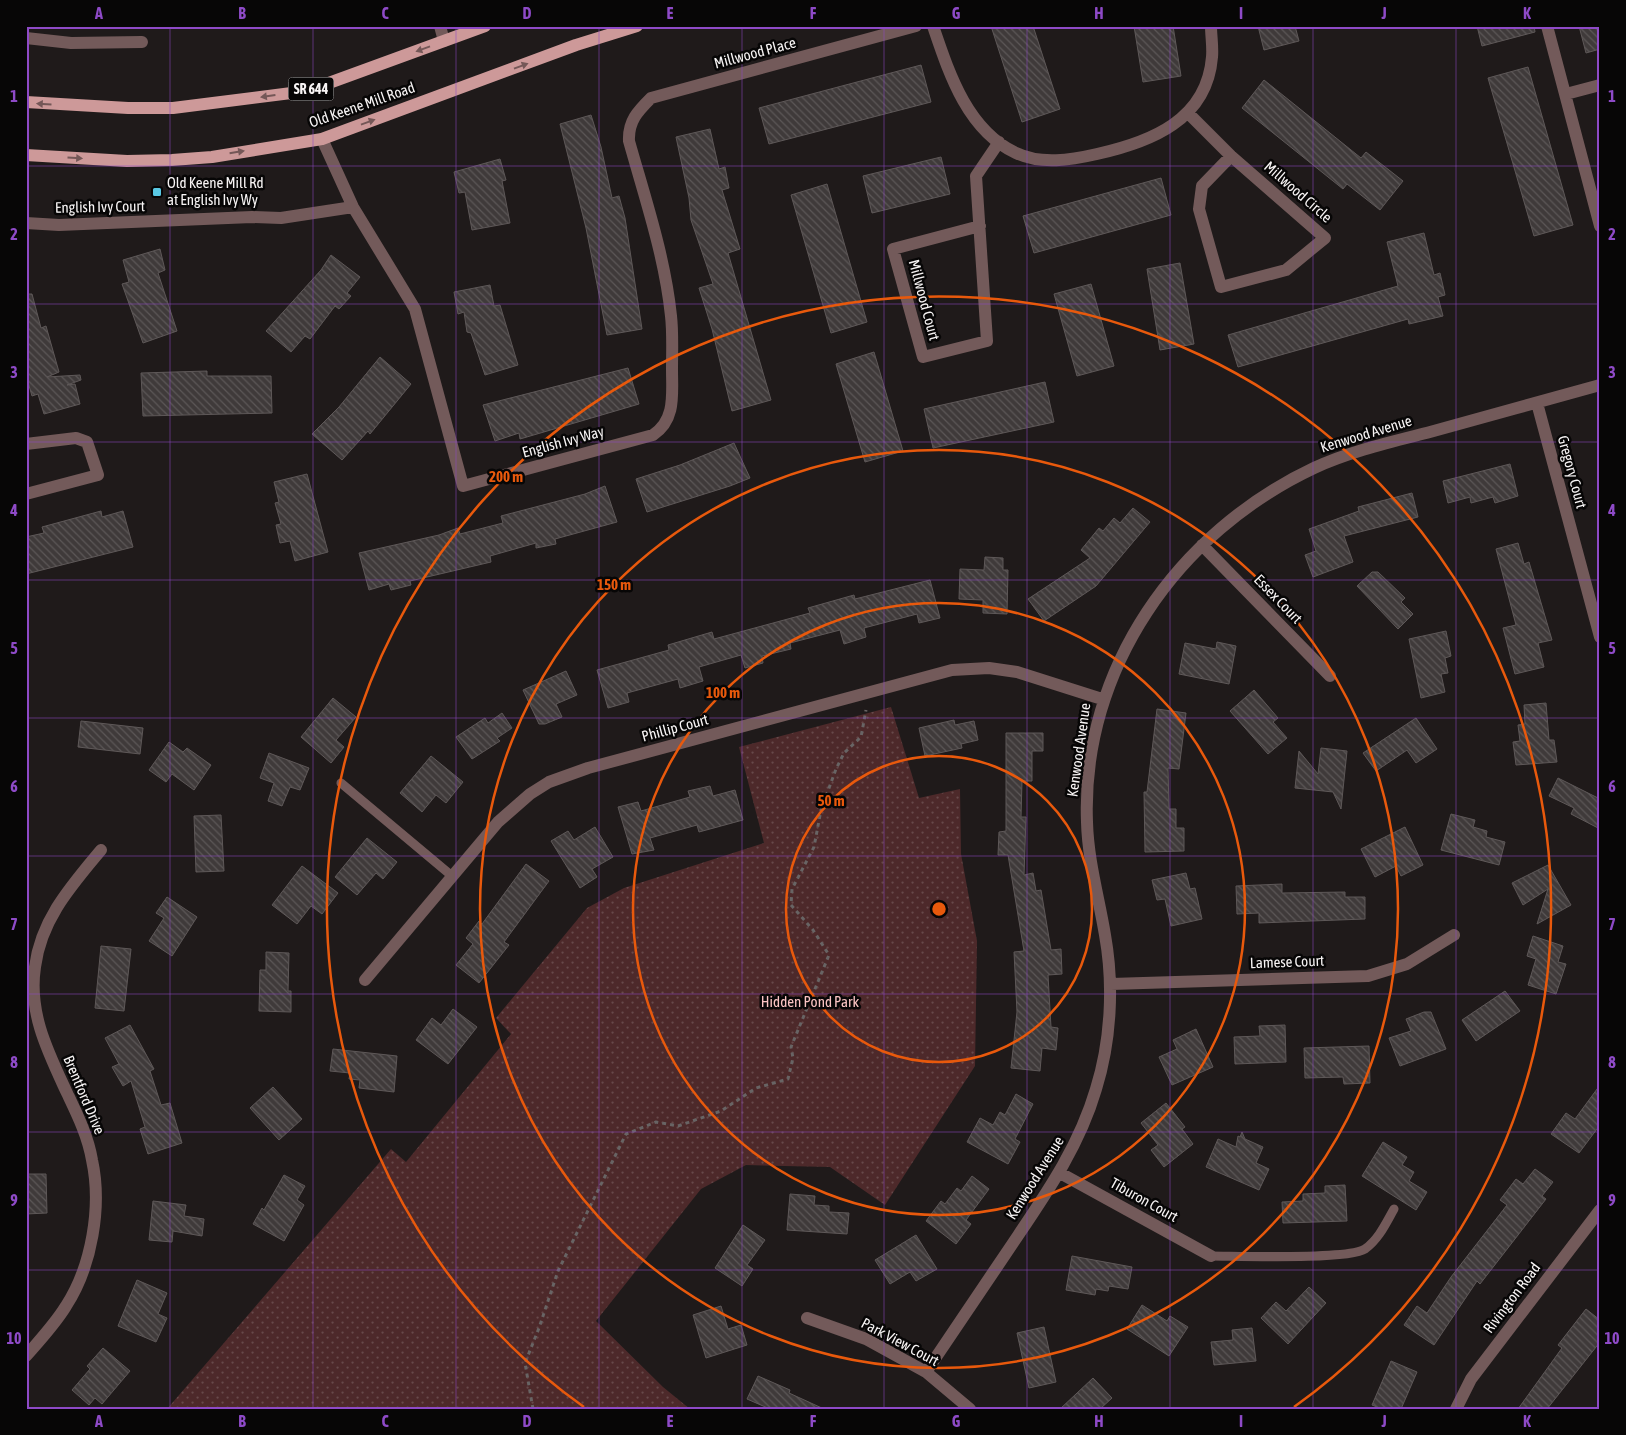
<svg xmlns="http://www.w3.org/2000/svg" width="1626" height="1435" viewBox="0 0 1626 1435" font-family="'Asap Condensed',sans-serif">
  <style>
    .park { fill: url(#park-dots) }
    .building { fill: url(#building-back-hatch); stroke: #5e5858 }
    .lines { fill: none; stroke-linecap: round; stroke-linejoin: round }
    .path { stroke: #686464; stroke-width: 3; stroke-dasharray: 4 4; stroke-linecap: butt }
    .lane { stroke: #735a5a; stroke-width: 9 }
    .street { stroke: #735a5a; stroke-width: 12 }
    .primary { stroke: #cd9999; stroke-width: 12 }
    .oneway { fill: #745757 }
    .grid { fill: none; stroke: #8e4ac7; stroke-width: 1; stroke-opacity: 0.55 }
    .ring { fill: none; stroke: #e8590c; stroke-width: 2.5 }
    .poi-dot { fill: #59c8e4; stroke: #070606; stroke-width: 2 }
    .labels { text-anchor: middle; stroke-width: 5; stroke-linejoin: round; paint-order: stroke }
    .shield { fill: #070606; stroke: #afadad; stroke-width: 1 }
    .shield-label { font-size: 14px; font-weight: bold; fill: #f7f4f4 }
    .street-label { font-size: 15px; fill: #f7f4f4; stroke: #070606 }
    .poi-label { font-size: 15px; fill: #f7f4f4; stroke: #070606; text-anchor: start }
    .park-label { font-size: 15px; fill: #fac4c3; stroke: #070606 }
    .centre { fill: #e8590c; stroke: #070606; stroke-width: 2.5 }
    .ring-label { font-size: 15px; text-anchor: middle; font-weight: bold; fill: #e8590c; stroke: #070606; stroke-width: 5; stroke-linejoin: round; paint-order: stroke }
    .neatline { fill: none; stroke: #8e4ac7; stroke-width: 2 }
    .grid-label { font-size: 16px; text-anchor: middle; font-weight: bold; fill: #8e4ac7 }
  </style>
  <defs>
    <pattern id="park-dots" width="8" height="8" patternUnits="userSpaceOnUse" patternTransform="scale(1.25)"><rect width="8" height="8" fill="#4d292a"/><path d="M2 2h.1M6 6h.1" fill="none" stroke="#67494a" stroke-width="1.8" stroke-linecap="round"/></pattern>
    <pattern id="building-back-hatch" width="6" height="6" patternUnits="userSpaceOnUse" patternTransform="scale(1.25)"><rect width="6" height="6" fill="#3f3a3a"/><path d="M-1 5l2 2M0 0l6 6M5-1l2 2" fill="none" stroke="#5c5757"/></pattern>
  </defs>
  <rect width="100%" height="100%" fill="#1f1a1a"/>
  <path class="park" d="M891,707L919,798L960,789L961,854L977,941L975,1066L885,1205L830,1167L746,1165L701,1189L596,1321L663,1387L690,1409H167L391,1149L406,1162L511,1034L496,1018L587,908L624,888L764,843L739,747Z"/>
  <path class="building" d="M991,26H1033L1060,109L1022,122Z
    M1134,26H1173L1181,76L1143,82Z
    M1258,26H1295L1299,41L1264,50Z
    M1477,26H1534L1535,32L1482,46Z
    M1579,26H1600V49L1586,53Z
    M921,65L931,102L769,144L759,108Z
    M1528,67L1573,225L1534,236L1488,78Z
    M1264,80L1361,158L1366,152L1403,181L1380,210L1347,184L1343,189L1242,108Z
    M591,115L601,147L612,198L619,196L625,218L642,329L607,335L586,228L560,124Z
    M710,129L719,169L725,167L729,188L722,190L740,249L728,253L771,400L732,411L712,329L699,288L713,284L691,220L689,198L676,137Z
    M941,157L950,194L872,213L863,176Z
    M500,159L506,180L502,181L510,223L472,230L465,192L459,193L454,172Z
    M1161,178L1171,215L1034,253L1023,216Z
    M827,184L867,322L831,333L791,195Z
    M1424,233L1434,275L1440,273L1445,295L1438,297L1443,316L1409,324L1408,319L1238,367L1228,335L1398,286L1387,242Z
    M160,249L165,270L158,273L177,331L143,343L122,284L129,282L123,260Z
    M331,255L360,277L347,293L351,296L339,309L335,306L310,339L305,336L291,352L266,331L321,270Z
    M1180,263L1194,344L1160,350L1147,269Z
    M1091,284L1114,366L1077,376L1054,294Z
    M490,285L494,306L500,305L518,365L485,375L471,333L467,332L464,312L458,314L454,292Z
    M26,294H32L41,328L46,326L59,372L47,377L80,375L81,380L67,385L75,384L80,404L44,414L38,394L32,396L26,375Z
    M874,352L903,451L865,462L836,364Z
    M380,357L411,384L370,434L368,431L342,460L312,434L339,407Z
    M628,368L639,404L520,439L519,433L495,441L483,405Z
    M207,371V376H271L272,413L143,416L141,373Z
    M1045,382L1054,422L933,448L924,409Z
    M734,443L750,478L730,486L647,512L636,479L680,465Z
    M1510,464L1518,496L1495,503L1493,497L1471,503L1470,497L1448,503L1443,481Z
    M307,474L328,552L295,561L290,541L280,543L276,525L281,524L275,503L279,502L274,482Z
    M605,486L617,522L555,539L556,544L536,548V543L490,556L491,562L410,581L411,585L391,590L389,584L369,590L359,553L439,535L458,528L460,534L503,523L501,516L585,494Z
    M1412,493L1418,517L1344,536L1353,562L1313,577L1305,555L1316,551L1309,529L1359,511L1358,507Z
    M1133,508L1150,522L1096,586L1044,621L1028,599L1090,558L1081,550L1099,528L1103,531L1114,518L1120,523Z
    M101,511L102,517L123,511L133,547L26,574V537L44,533L42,527Z
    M1518,543L1524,564L1529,562L1552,640L1538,643L1544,667L1515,674L1503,628L1516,625L1496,549Z
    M985,557L1003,558V570H1008L1007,614L983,613V600L959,599L960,569L984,570Z
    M1372,572H1378L1405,598L1401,602L1413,614L1398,629L1357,586Z
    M930,580L940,618L919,623L917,614L864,628L866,637L844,644L840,630L790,643L791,649L762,656L763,663L745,668L741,655L699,667L703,681L680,688L678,679L627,693L629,702L608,708L597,670L669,650L668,645L712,632L714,639L810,613L808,608L854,595L855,599Z
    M1446,631L1451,656L1445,658L1448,673L1441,674L1445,692L1421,698L1409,639Z
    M1217,642L1236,646L1229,684L1179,674L1185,643L1216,649Z
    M566,671L577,695L556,704L562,717L545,724H539L523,690Z
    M1254,690L1278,718L1273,722L1287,738L1268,754L1230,711Z
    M333,698L356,717L336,740L344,747L331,763L301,737Z
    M1546,703L1549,740H1554L1557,762L1516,765L1513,742L1520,741L1518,725L1525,724L1524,705Z
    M1157,709L1186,713L1179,769L1168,768L1169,809H1176V828H1184V851L1145,852L1144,792H1147Z
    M502,713L512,728L497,738L500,741L472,759L456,737L485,718L488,723Z
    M1416,718L1437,749L1416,763L1407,750L1376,771L1363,753Z
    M954,720L955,725L974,721L978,740L961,744L962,748L925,756L919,728Z
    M81,721L143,728L140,754L78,747Z
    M1006,733H1043V751H1032V781H1022L1021,817H1026L1024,875L1033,873L1036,891L1041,890L1051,950L1061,949L1062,974L1048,975L1051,1027L1058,1028L1056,1050L1042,1048L1040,1071L1011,1068L1017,1012L1014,952L1024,951L1008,855H998L999,832L1006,831Z
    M169,742L183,752L187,748L211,765L194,790L172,774L166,782L149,770Z
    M1321,748L1347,751L1341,809L1333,792L1295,788L1299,751L1318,774Z
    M269,753L309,768L300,790L290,787L282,806L268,801L274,783L260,778Z
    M431,756L463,782L446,803L436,795L422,812L400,793Z
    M1558,778L1600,799V829L1571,814L1574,808L1549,796Z
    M710,786L713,796L735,790L743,820L699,832L697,825L650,838L654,850L632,854L618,807L638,802L641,811L690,797L688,791Z
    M1451,814L1475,820L1473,827L1487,831L1486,837L1505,842L1499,865L1441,850Z
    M221,815L224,871L196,872L194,816Z
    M595,827L613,857L592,869L597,877L580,888L551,841L568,831L574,840Z
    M1405,827L1423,865L1401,876L1396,866L1375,877L1361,849Z
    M367,838L397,862L383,879L376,873L357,895L335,877Z
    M526,864L549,881L504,942L509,945L479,983L456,965L473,944L466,938L479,921L482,924Z
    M1548,865L1571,905L1537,924L1548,889L1523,905L1512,883Z
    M302,866L338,893L322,914L311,906L297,924L272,905Z
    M1186,873L1190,889L1195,888L1202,919L1171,926L1165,899L1157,900L1152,880Z
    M1282,884V893L1345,892V897H1365V919L1259,923V913L1237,914L1236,886Z
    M167,897L197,917L172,956L149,941L164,918L156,913Z
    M1533,936L1563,946L1558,962L1566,964L1556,994L1528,985L1536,959L1527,956Z
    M101,946L131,949L124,1011L95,1008Z
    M266,952L289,953L288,991H291V1012L259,1011L260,970H266Z
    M1505,991L1520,1011L1476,1041L1462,1020Z
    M453,1009L477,1027L448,1064L416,1040L432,1018L441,1025Z
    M1424,1012H1431L1446,1049L1400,1066L1389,1038L1411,1031L1406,1019Z
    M130,1025L154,1069L150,1071L161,1105L170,1103L182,1143L148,1154L140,1129L145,1127L131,1081L123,1086L112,1067L119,1064L105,1038Z
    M1285,1025L1286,1062L1235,1064L1234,1037L1260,1036L1259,1026Z
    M1196,1029L1213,1067L1172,1085L1159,1057L1177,1049L1173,1040Z
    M1369,1046L1370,1083L1344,1084L1343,1077L1305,1078L1304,1048Z
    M333,1049L397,1056L394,1092L359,1088L360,1080L349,1079L350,1073L330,1071Z
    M1600,1085V1125L1579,1153L1551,1134L1566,1113L1575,1119Z
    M273,1087L302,1119L279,1140L250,1108Z
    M1016,1094L1033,1104L1015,1139L1020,1142L1008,1164L967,1142L980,1118L993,1125L1000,1112L1005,1115Z
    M1166,1103L1185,1127L1182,1129L1193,1144L1164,1167L1151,1150L1158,1145L1141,1123Z
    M1242,1132L1245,1139L1263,1147L1256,1163L1269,1169L1259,1190L1206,1167L1218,1139L1236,1147L1238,1136L1240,1137Z
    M1383,1142L1407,1157L1402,1165L1414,1172L1409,1181L1427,1192L1416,1210L1362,1176Z
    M1535,1169L1553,1182L1542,1196L1546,1199L1480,1284L1477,1281L1434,1345L1404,1325L1417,1306L1427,1313L1451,1277L1507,1205L1500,1200L1516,1179L1523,1184Z
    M26,1174H46L47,1213L26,1214Z
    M284,1175L305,1186L297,1200L304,1205L284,1241L253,1224L262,1208L264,1210Z
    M972,1176L989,1189L966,1220L971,1224L956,1244L926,1221L941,1201L945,1204L957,1188L961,1191Z
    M1345,1185L1347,1221L1283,1223L1282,1202L1303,1201V1194L1325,1193V1186Z
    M790,1194L815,1196L814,1205L829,1206V1212L849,1213L847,1234L787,1230Z
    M153,1201L186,1205L184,1216L204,1219L202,1236L173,1231L172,1242L149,1240Z
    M743,1225L765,1240L747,1265L753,1269L742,1286L715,1268Z
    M916,1235L937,1269L916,1281L910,1272L890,1284L875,1260Z
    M1072,1256L1132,1267L1128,1289L1109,1286L1108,1291L1096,1289L1095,1295L1066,1290Z
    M137,1280L167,1293L158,1314L167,1318L156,1342L118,1326Z
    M1309,1287L1326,1303L1288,1344L1261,1318L1276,1302L1286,1311Z
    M1142,1305L1167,1321L1170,1316L1188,1327L1169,1356L1127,1329Z
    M721,1306L728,1329L741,1325L747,1345L706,1358L693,1315Z
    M1586,1309L1600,1320V1342L1547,1409H1518L1562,1348L1558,1345Z
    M1044,1327L1056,1382L1029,1388L1017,1333Z
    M1252,1328L1256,1361L1214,1365L1211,1342L1233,1340L1232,1330Z
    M103,1348L130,1371L102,1404L95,1398L89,1405L72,1390L90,1369L87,1366Z
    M1391,1361L1417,1372L1401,1409H1382L1372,1405Z
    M758,1376L790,1390L789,1393L824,1409H770L747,1399Z
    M1093,1378L1112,1398L1100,1409H1060Z"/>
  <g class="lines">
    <path class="path" d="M533,1409L525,1363L539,1328L558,1271L626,1134L656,1122L678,1126L721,1111L756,1088L788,1079L793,1058L791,1047L829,955L813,930L791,905L792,889L814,847L821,810L836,769L844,753L861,737L866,710"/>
    <path class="lane" d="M341,783L452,876
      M1211,1256C1237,1256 1349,1260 1365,1249C1379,1239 1386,1223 1394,1209"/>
    <path class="street" d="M440,26L444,41
      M933,26C949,73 967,130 1016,153C1041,165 1071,160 1097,154C1151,142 1207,120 1212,57C1213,47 1211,36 1211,26
      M1547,26L1600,226
      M26,38L71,43L142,42
      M1566,94L1600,85
      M1188,113L1231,156L1325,238L1286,270L1221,287L1199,209L1202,186L1231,156
      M322,139L353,207L415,309L463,486L653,435C676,420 672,394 672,370C672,352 673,333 671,316C665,257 645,198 629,141C628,121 638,111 651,98L916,26
      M26,223L59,225L252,217L281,218L353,207
      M980,226L893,249L923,357L987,341L976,176L999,142
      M1537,403L1600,637
      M26,444L76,438L87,442L98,475L26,494
      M1202,545L1330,676
      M365,980L498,822L530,794L549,782L588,768L952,670L989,668L1017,672L1102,699
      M1111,984L1368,976L1407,964L1454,935
      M1060,1173L1211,1256
      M807,1318L866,1339L926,1372L970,1409
      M26,1356C40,1340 55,1324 66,1306C92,1266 102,1206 92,1160C88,1136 77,1114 67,1093C48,1052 28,1013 35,967C41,919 72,885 101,850
      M926,1372C955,1329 984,1286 1013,1243C1046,1194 1079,1147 1096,1089C1111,1041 1114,985 1105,935C1099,898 1088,861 1087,822C1081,669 1178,532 1314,468C1351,451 1391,442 1430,432C1487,416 1543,401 1600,385
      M1456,1409L1471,1379L1600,1210"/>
    <path class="primary" d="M26,102L128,108H173L307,91L485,26
      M26,155L127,161L172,160L212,157L322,139L576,45L637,26"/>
  </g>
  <defs><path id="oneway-solid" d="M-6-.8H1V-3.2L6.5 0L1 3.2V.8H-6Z" transform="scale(1.25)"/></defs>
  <g class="oneway">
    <use href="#oneway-solid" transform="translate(423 49) rotate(160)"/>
    <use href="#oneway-solid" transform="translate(521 66) rotate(-20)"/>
    <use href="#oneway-solid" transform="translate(268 96) rotate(172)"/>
    <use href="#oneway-solid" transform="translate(44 104) rotate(-177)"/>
    <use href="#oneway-solid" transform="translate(368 122) rotate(-20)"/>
    <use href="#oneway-solid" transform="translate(237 152) rotate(-9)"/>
    <use href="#oneway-solid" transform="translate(75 158) rotate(3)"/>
  </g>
  <path class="grid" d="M170,26V1409M313,26V1409M456,26V1409M599,26V1409M742,26V1409M884,26V1409M1027,26V1409M1170,26V1409M1313,26V1409M1456,26V1409M26,166H1600M26,304H1600M26,442H1600M26,580H1600M26,718H1600M26,856H1600M26,994H1600M26,1132H1600M26,1270H1600"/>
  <g class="ring">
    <circle cx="939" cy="909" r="153"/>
    <circle cx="939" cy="909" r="306"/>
    <circle cx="939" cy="909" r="459"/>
    <path d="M584 1407A612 612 0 1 1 1294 1407"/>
  </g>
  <rect class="poi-dot" x="152" y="187" width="10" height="10" rx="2.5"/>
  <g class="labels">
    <rect class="shield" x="288.5" y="77.5" width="45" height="23" rx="4"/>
    <g class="shield-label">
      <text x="311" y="94">SR 644</text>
    </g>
    <g class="street-label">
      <text transform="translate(755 53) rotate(-15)" y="5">Millwood Place</text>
      <text transform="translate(362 105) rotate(-19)" y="5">Old Keene Mill Road</text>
      <text transform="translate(1298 192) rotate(41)" y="5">Millwood Circle</text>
      <text transform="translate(100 207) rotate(-1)" y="5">English Ivy Court</text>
      <text transform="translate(924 300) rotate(75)" y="5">Millwood Court</text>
      <text transform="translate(1366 434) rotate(-17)" y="5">Kenwood Avenue</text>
      <text transform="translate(563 442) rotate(-15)" y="5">English Ivy Way</text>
      <text transform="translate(1572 472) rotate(75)" y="5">Gregory Court</text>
      <text transform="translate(1278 599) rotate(46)" y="5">Essex Court</text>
      <text transform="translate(675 728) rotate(-15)" y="5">Phillip Court</text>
      <text transform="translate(1079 750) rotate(-82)" y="5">Kenwood Avenue</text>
      <text transform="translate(1287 962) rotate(-2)" y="5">Lamese Court</text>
      <text transform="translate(84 1095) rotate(67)" y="5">Brentford Drive</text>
      <text transform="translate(1035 1178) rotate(-58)" y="5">Kenwood Avenue</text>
      <text transform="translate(1144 1200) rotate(29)" y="5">Tiburon Court</text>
      <text transform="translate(1512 1298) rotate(-53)" y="5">Rivington Road</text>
      <text transform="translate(900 1342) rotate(28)" y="5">Park View Court</text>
    </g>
    <g class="poi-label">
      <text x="167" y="188">Old Keene Mill Rd<tspan x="167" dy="17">at English Ivy Wy</tspan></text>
    </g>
    <g class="park-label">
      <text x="810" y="1007">Hidden Pond Park</text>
    </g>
  </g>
  <circle cx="939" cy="909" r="8" class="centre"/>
  <g class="ring-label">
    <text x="506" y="482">200 m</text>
    <text x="614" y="590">150 m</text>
    <text x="723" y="698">100 m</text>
    <text x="831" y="806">50 m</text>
  </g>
  <rect width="1626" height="1435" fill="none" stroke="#070606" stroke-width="55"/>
  <rect x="28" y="28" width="1570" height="1380" class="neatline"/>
  <g class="grid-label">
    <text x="99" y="19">A</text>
    <text x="242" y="19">B</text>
    <text x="385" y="19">C</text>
    <text x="527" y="19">D</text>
    <text x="670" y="19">E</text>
    <text x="813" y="19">F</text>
    <text x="956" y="19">G</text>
    <text x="1099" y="19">H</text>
    <text x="1241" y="19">I</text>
    <text x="1384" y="19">J</text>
    <text x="1527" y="19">K</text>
    <text x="14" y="102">1</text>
    <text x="1612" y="102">1</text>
    <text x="14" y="240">2</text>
    <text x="1612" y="240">2</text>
    <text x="14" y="378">3</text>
    <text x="1612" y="378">3</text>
    <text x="14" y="516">4</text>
    <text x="1612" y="516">4</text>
    <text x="14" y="654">5</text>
    <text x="1612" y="654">5</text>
    <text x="14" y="792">6</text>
    <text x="1612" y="792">6</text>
    <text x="14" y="930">7</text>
    <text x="1612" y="930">7</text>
    <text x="14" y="1068">8</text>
    <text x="1612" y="1068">8</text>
    <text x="14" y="1206">9</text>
    <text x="1612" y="1206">9</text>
    <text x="14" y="1344">10</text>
    <text x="1612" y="1344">10</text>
    <text x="99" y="1427">A</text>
    <text x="242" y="1427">B</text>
    <text x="385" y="1427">C</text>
    <text x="527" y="1427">D</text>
    <text x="670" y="1427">E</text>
    <text x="813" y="1427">F</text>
    <text x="956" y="1427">G</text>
    <text x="1099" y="1427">H</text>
    <text x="1241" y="1427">I</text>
    <text x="1384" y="1427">J</text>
    <text x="1527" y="1427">K</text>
  </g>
</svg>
